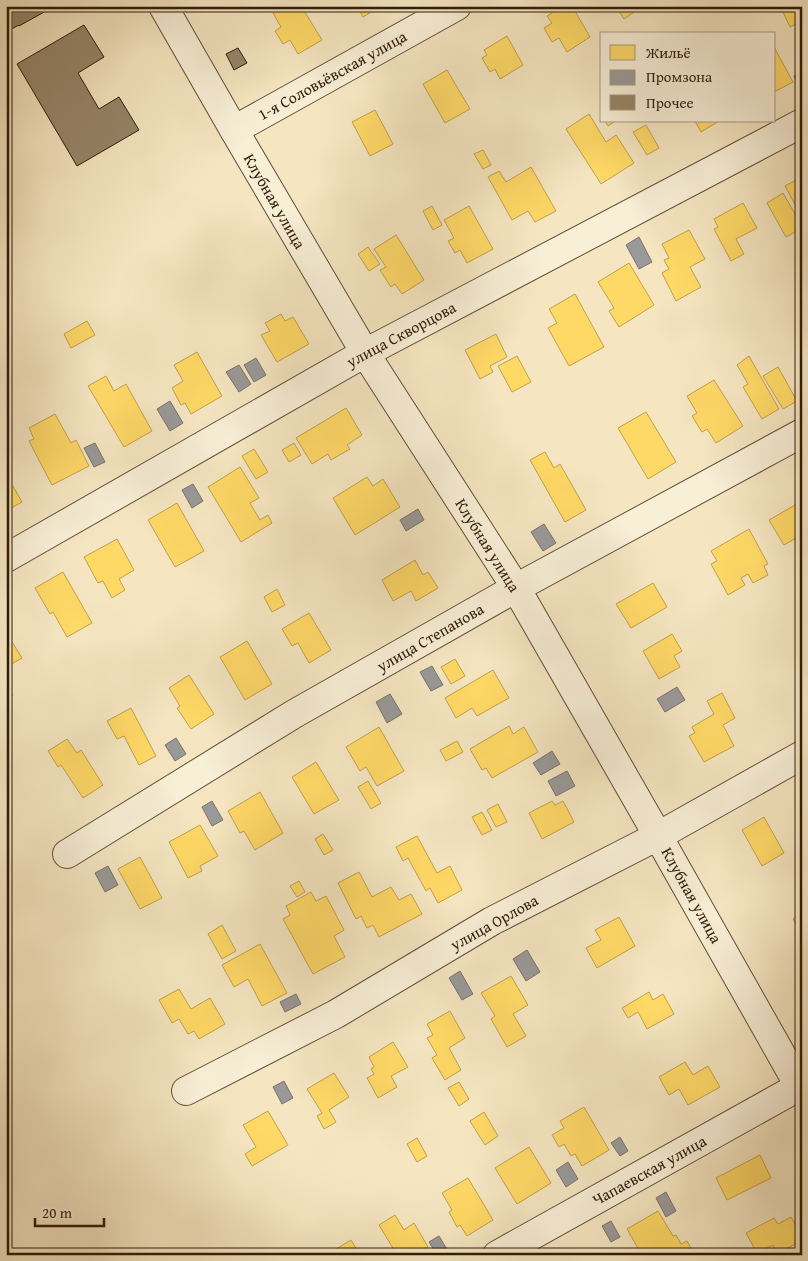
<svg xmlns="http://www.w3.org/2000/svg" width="808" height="1261" viewBox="0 0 808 1261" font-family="'Gentium Book Plus',serif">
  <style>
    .homes { fill: #ffd966; stroke: #c1a04a }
    .industry { fill: #999; stroke: #79736e }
    .building { fill: #968569; stroke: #2f1b09 }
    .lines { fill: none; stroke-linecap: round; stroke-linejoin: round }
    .minor-casing { stroke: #604e37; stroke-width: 30 }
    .minor { stroke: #f8efd7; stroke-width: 28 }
    .labels { text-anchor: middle; stroke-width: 5; stroke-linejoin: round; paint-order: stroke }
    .street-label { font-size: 16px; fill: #2f1b09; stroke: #f8efd7 }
  </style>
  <rect width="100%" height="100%" fill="#f5e6c1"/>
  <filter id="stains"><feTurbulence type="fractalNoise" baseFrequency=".004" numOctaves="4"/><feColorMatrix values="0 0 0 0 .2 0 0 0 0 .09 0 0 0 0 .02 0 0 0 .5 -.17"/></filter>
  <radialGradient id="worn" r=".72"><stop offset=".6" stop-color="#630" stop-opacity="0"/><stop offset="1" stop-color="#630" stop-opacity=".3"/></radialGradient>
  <path class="homes" d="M284,6H301L322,40L298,54L290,40L283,44L275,31L281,27L273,13Z
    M357,6H381L363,17Z
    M563,6H572L590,37L567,52L559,38L552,42L544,28L552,23L547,16Z
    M616,6H643L624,19Z
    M789,6H802V21L790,27L782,10Z
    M507,36L523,65L500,79L495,69L490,72L482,58L487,55L484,50Z
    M774,47L793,82L774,92Z
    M447,70L470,109L445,123L423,84Z
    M375,110L393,144L370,156L352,122Z
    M589,114L606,142L616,135L634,163L601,184L566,129Z
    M605,121H615L608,126Z
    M695,121H719L701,132Z
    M646,125L659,148L647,155L633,132Z
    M483,150L491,165L483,169L474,154Z
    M531,167L556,211L535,222L528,211L512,220L488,177L499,171L506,182Z
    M802,177V208L798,210L785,186Z
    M783,193L802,226V228L786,237L767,203Z
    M743,203L757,228L736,239L744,254L731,261L714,229L718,227L714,219Z
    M432,206L442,225L433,230L423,211Z
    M469,206L493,249L467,263L460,250L455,253L448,241L454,238L444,220Z
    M689,230L705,259L690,267L701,287L676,301L662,273L669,269L664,260L669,258L662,244Z
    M396,235L424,280L402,294L395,284L391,287L380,270L386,267L374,249Z
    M368,247L380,264L369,271L358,254Z
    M629,263L654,305L619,327L609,311L614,308L598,282Z
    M575,294L604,347L569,366L548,328L557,323L549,309Z
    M281,314L285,321L293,317L309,344L277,362L261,335L270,331L265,323Z
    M87,321L95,335L71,348L64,334Z
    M496,334L507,357L490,366L493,372L480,379L465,350Z
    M197,352L222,396L191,414L185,403L181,405L172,388L183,381L174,365Z
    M517,356L531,382L512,392L498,366Z
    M749,356L779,409L762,419L743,387L748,384L737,365Z
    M778,367L797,401L783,409L763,376Z
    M106,376L114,391L126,384L152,431L124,447L88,386Z
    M714,380L743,426L716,443L707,429L702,432L692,416L697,413L687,396Z
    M346,408L362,435L347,445L350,449L331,460L328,454L312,464L296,438Z
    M646,412L676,462L648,479L618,428Z
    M55,414L71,443L76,440L89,466L52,485L29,441L34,439L29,428Z
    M294,443L301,455L289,462L282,450Z
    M254,449L268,472L256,479L242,456Z
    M545,452L554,468L560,464L586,510L565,522L530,460Z
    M240,467L259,498L250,503L260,520L268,515L272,523L241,542L208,487Z
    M6,474L22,502L6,511Z
    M367,477L373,486L383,479L400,507L355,535L333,498Z
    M802,501V544L798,537L784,545L769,520Z
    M177,503L204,551L175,567L148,520Z
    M749,529L768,564L764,566L768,575L753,583L748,574L741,578L745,585L728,595L711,564L717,561L711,551Z
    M117,539L134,570L119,579L125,590L112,598L103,581L98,583L84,557Z
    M415,560L423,575L428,572L438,588L416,601L411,591L393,601L382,580Z
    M63,572L92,623L67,637L53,612L50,614L35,588Z
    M653,583L667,607L631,628L616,604Z
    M277,589L285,605L272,612L264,597Z
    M309,613L331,650L309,663L298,643L292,646L282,629Z
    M6,632L22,658L6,667Z
    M672,634L682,651L674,656L680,667L659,679L643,651Z
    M247,641L272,684L245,700L220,657Z
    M455,659L465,676L451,684L441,667Z
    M493,670L509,698L477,716L472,708L456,718L445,698Z
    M189,675L214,714L191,729L177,708L180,706L169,688Z
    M6,684L13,695L6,699Z
    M722,693L735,718L723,725L734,746L704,762L689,736L695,733L692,727L714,714L707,701Z
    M131,708L156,756L139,765L124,736L117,739L107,721Z
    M509,726L513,734L524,727L538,752L492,778L486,768L482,770L470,749Z
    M379,727L404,771L377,786L366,767L360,771L346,747Z
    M67,739L77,753L81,750L103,785L83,798L61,765L58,767L48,751Z
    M457,741L463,752L446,761L440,750Z
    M316,762L339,800L314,814L292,777Z
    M368,781L381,803L371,809L358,787Z
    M260,792L283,833L255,850L244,831L240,833L228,811Z
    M552,801L555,805L563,801L574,822L542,839L529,813Z
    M498,804L507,822L496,827L487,810Z
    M482,812L492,830L482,835L472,817Z
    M764,817L784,853L762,866L742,830Z
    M200,825L218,856L200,866L202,871L188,878L169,842Z
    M323,834L333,850L324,855L315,839Z
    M417,836L437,873L450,866L462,890L438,903L430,888L426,891L408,858L403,861L396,847Z
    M140,857L162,898L140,909L118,869Z
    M359,872L372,897L391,887L399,900L411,894L422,914L379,937L373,925L367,928L361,916L356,919L338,883Z
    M299,881L305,892L297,897L290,886Z
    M311,892L316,901L326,896L344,930L334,936L345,957L313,974L283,919L290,915L286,906Z
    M802,906V934L793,919L800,914L797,909Z
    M619,917L635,946L597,968L586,948L601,940L595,930Z
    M222,925L236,951L222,959L208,934Z
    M260,944L287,993L262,1006L248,979L234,987L222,965Z
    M511,976L528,1005L513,1014L526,1036L507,1047L491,1019L495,1016L481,993Z
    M179,989L191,1009L210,998L225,1024L199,1039L194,1031L188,1034L179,1019L172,1023L159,1000Z
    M649,992L653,1000L663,994L674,1014L647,1029L638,1012L628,1018L622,1008Z
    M450,1011L465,1038L449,1048L461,1070L445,1080L432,1058L437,1055L427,1038L433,1035L427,1024Z
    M393,1042L408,1067L391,1076L397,1087L378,1098L367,1078L374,1074L371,1069L374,1067L369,1057Z
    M685,1062L693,1075L708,1066L720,1087L688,1105L679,1089L669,1095L659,1077Z
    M334,1073L349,1097L329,1110L336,1122L324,1129L317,1116L322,1113L307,1089Z
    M459,1082L469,1099L459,1106L448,1088Z
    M584,1107L609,1150L582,1166L575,1154L571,1156L564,1144L559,1147L552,1135L564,1128L560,1121Z
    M268,1111L288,1145L252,1166L245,1154L256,1147L243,1125Z
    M484,1112L498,1136L485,1145L470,1121Z
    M417,1138L427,1156L417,1162L407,1144Z
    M529,1147L551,1183L517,1204L495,1168Z
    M760,1155L771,1178L727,1200L716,1178Z
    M468,1178L493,1220L467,1236L460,1225L457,1227L449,1212L452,1210L442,1193Z
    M658,1211L673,1236L676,1235L681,1244L687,1241L695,1255H642L627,1229Z
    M395,1215L404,1230L414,1223L428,1247L416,1255H397L379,1225Z
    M791,1217L802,1236V1240L778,1254L773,1245L757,1253L746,1233L774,1218L778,1224Z
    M351,1240L360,1255H326Z"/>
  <path class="industry" d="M802,71V89L794,76Z
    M639,237L652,262L639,269L626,245Z
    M256,358L266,375L254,382L244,365Z
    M239,365L251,384L239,392L226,372Z
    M170,401L183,423L170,431L157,409Z
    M95,443L105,462L94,467L84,448Z
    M193,484L203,501L192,508L182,490Z
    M418,509L424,520L406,531L400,520Z
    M544,524L556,543L543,551L531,532Z
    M432,666L443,685L431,691L420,672Z
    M677,687L685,700L665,712L657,699Z
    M390,694L402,714L387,723L376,702Z
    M176,738L186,754L175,761L165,745Z
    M552,751L560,764L541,775L533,763Z
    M567,771L575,786L556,796L548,781Z
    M212,801L223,820L212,826L202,807Z
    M108,866L118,885L105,892L95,873Z
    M527,950L540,972L526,981L513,959Z
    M460,971L473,994L462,1000L449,978Z
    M296,994L301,1004L285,1012L280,1002Z
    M284,1081L293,1098L282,1104L273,1087Z
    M620,1137L628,1151L620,1156L611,1143Z
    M568,1162L578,1179L566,1187L556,1170Z
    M666,1192L676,1211L666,1217L656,1198Z
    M611,1221L620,1237L611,1242L602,1226Z
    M439,1236L448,1251L441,1255H437L429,1242Z"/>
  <path class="building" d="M6,6H55L19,26V25L6,32Z
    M84,25L104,57L78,73L99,109L119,97L139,130L77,166L17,64Z
    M238,48L247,63L234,70L226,54Z"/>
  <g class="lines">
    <defs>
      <path id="minor" d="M163,6L234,130L365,353L516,588L658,836L802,1091
        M234,130L457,6
        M6,558L365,353L802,123
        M67,854L294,714L516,588L802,433
        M186,1091L336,1014L492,921L658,836L802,755
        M497,1255L802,1085"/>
    </defs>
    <use href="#minor" class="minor-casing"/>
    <use href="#minor" class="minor"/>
  </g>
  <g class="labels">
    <g class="street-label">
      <text transform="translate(332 75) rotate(-29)" y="6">1-я Соловьёвская улица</text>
      <text transform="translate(275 201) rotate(60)" y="6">Клубная улица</text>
      <text transform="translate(401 334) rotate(-28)" y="6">улица Скворцова</text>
      <text transform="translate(488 545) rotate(58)" y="6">Клубная улица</text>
      <text transform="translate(430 637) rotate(-30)" y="6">улица Степанова</text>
      <text transform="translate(692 895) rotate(61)" y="6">Клубная улица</text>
      <text transform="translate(494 922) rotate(-29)" y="6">улица Орлова</text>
      <text transform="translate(649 1170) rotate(-29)" y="6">Чапаевская улица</text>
    </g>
  </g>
  <rect width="808" height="1261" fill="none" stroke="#f5e6c1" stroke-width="25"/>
  <rect x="8" y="8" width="793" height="1246" fill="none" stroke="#2f1b09" stroke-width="2.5"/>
  <rect x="12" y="12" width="783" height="1236" fill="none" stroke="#2f1b09"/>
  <rect x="600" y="32" width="175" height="90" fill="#f8efd7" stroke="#a89a85"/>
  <rect x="610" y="45" width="25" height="15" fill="#ffd966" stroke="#a89a85"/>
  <text x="646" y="58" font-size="15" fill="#2f1b09">Жильё</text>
  <rect x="610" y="70" width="25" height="15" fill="#999999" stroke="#a89a85"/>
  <text x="646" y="82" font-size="15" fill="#2f1b09">Промзона</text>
  <rect x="610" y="95" width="25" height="15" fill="#968569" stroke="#a89a85"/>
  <text x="646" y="108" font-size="15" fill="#2f1b09">Прочее</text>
  <path d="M35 1218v8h69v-8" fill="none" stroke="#2f1b09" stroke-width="2.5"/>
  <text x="42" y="1218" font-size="15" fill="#2f1b09" stroke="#f8efd7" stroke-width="4" paint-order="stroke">20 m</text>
  <rect width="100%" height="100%" filter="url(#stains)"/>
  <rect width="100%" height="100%" fill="url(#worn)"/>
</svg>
